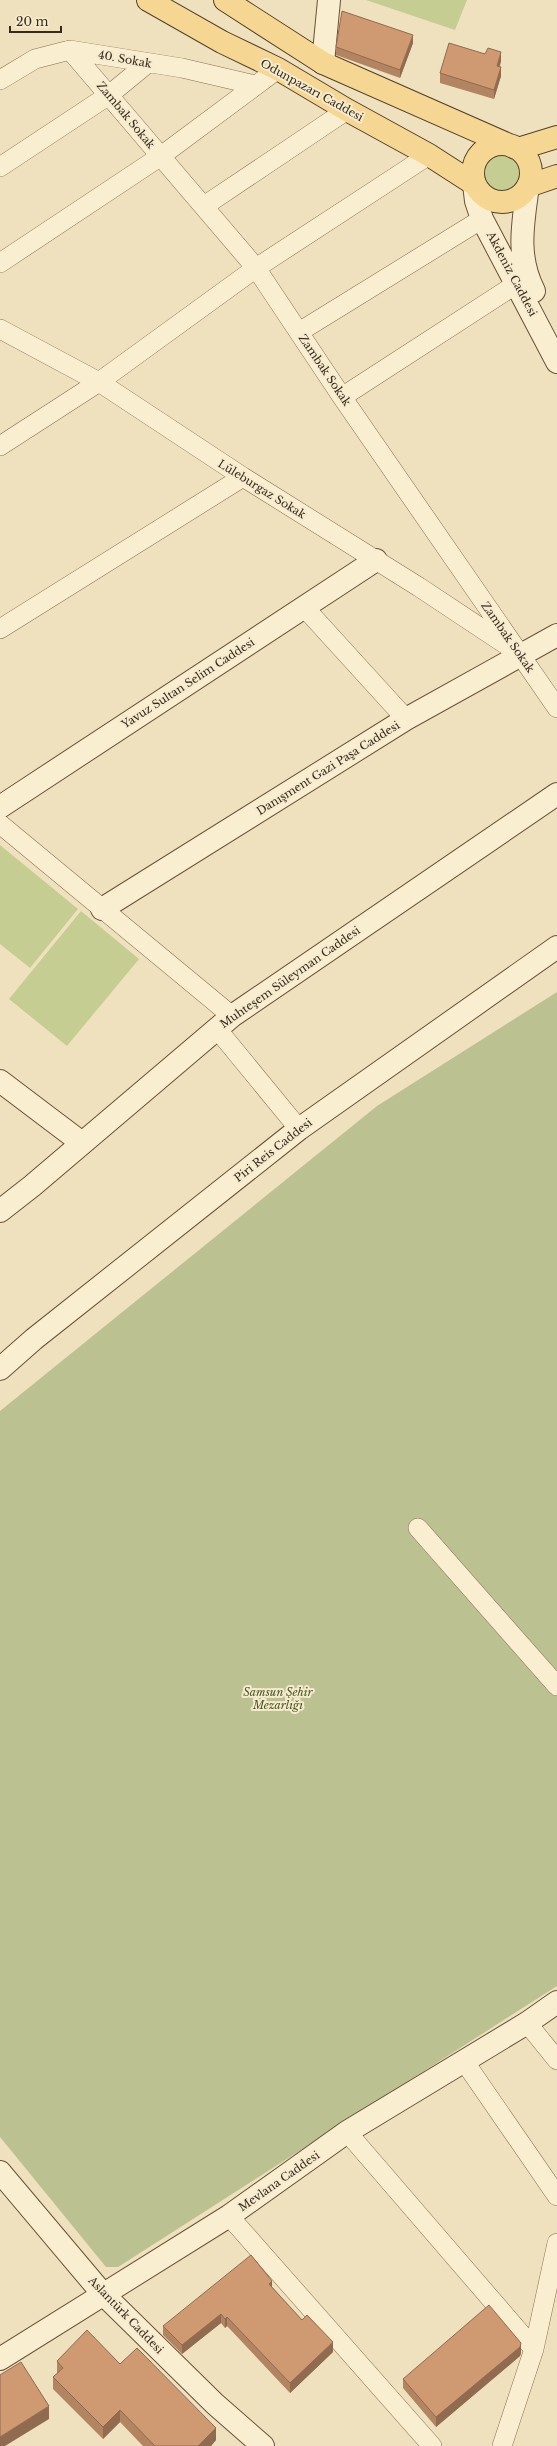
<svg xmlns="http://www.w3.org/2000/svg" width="557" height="2446" viewBox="0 0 557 2446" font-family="'Libre Baskerville',serif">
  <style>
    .green { fill: #c6cd92 }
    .cemetery { fill: #bbc191 }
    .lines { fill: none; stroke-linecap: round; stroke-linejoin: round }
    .street-casing { stroke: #887156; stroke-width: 20 }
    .secondary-casing { stroke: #695239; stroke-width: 24 }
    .primary-casing { stroke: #553f2b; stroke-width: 24 }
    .street { stroke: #faeed1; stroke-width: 19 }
    .secondary { stroke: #faeed1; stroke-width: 22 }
    .primary { stroke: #f5d793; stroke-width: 22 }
    .wall { fill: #b28462 }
    .shaded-wall { fill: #916b50 }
    .building { fill: #cf9972; stroke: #916b50 }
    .labels { text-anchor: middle; stroke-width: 4; stroke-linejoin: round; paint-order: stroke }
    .street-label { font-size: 11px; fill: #37291b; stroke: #f6ebce }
    .park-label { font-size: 11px; font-style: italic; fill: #475421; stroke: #f6ebce }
  </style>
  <rect width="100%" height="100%" fill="#efe1be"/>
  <path class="green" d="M366,0H467L455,30Z
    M482 174a20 20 0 1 1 40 0a20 20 0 1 1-40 0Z
    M0,845L78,909L30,968L0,944Z
    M81,911L139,959L67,1046L9,999Z"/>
  <path class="cemetery" d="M557,992V1986L118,2267H106L0,2137V1411L377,1106Z"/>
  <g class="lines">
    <defs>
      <path id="street" d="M70,50L256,268L342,397L557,708
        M0,80L35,59L70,50L182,68L255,85
        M0,167L109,95L148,63
        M204,206L347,110
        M0,263L161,156L278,69
        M0,329L99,382L243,477L419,587L511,648
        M299,332L482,219
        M342,397L518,283
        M0,446L99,382L256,268L429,155
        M304,607L406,719
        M0,629L243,477
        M0,824L232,1016
        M217,1029L299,1129
        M418,1528L557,1686
        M527,2023L557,2060
        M464,2061L557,2196
        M347,2132L534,2349
        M229,2216L432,2446
        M502,2446L534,2349L557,2243"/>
      <path id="secondary" d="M323,63L329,0
        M474,184L476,201L482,219L557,362
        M528,186C523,223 516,256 534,291
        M0,807L376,560
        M102,909L406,719L557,635
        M0,1081L82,1143
        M0,1211L32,1186L232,1016L557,794
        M0,1369L34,1339L299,1129L557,947
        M0,2172L102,2293L215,2404L263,2446
        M0,2359L229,2216L347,2132L527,2023L557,2002"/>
      <path id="primary" d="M148,0L222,42L278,69L347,110L429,155L474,184
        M225,0L323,63L518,149L557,137
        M473 173a29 29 0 1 1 58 0a29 29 0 1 1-58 0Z
        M528,186L557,176"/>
    </defs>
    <use href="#street" class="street-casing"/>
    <use href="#secondary" class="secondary-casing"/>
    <use href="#primary" class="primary-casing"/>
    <use href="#street" class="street"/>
    <use href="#secondary" class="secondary"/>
    <use href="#primary" class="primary"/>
  </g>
  <path class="wall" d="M413,43L400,78L336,55V47Z
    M485,54L501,61L500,66L501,76L494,99L440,83V73Z
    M272,2287L302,2320L333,2352L290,2393L227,2326L225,2328L221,2323L182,2354L163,2335V2326Z
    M521,2353L520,2356L436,2427L403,2388V2379Z
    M57,2361L120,2364L216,2440L211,2446H143L120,2422L103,2439L53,2389V2377L57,2374Z"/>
  <path class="shaded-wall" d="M413,35V43L400,78V70Z
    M501,52V61L497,75V66Z
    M501,67V76L494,99V90Z
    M272,2281V2290L269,2284Z
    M221,2314V2323L182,2354V2345Z
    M227,2317V2326L225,2328V2319Z
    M333,2342V2352L290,2393V2383Z
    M521,2343V2353L520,2356L436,2427V2417Z
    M49,2406V2419L5,2446H0V2437Z
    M120,2410V2422L103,2439V2427Z
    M216,2428V2440L211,2446H198Z"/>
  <path class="building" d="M342,11L413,35L400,70L336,47Z
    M449,43L485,54L488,48L501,52L497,66L501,67L494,90L440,73Z
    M251,2255L272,2281L269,2284L302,2320L307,2315L333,2342L290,2383L227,2317L225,2319L221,2314L182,2345L163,2326Z
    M489,2305L521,2343L520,2347L436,2417L403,2379Z
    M87,2330L120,2364L137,2348L216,2428L198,2446H155L120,2410L103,2427L53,2377L63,2368L57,2361Z
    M21,2362L49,2406L0,2437V2375Z"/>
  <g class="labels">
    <g class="street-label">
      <text transform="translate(125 59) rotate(10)" y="4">40. Sokak</text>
      <text transform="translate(312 90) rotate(29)" y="4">Odunpazarı Caddesi</text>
      <text transform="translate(126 115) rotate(50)" y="4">Zambak Sokak</text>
      <text transform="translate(512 274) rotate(62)" y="4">Akdeniz Caddesi</text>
      <text transform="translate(325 370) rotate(56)" y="4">Zambak Sokak</text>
      <text transform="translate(262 489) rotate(32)" y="4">Lüleburgaz Sokak</text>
      <text transform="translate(508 637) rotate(55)" y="4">Zambak Sokak</text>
      <text transform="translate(188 683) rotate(-33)" y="4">Yavuz Sultan Selim Caddesi</text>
      <text transform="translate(328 768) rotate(-32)" y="4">Danışment Gazi Paşa Caddesi</text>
      <text transform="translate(290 977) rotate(-35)" y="4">Muhteşem Süleyman Caddesi</text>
      <text transform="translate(273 1150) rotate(-38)" y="4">Piri Reis Caddesi</text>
      <text transform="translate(279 2181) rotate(-35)" y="4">Mevlana Caddesi</text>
      <text transform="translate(126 2315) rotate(46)" y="4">Aslantürk Caddesi</text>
    </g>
    <g class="park-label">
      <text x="278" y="1696">Samsun Şehir<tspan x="278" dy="13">Mezarlığı</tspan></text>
    </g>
  </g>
  <path d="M10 26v6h51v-6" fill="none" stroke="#37291b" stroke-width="2"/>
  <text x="16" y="26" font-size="12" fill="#37291b" stroke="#f6ebce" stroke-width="3" paint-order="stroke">20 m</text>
</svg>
